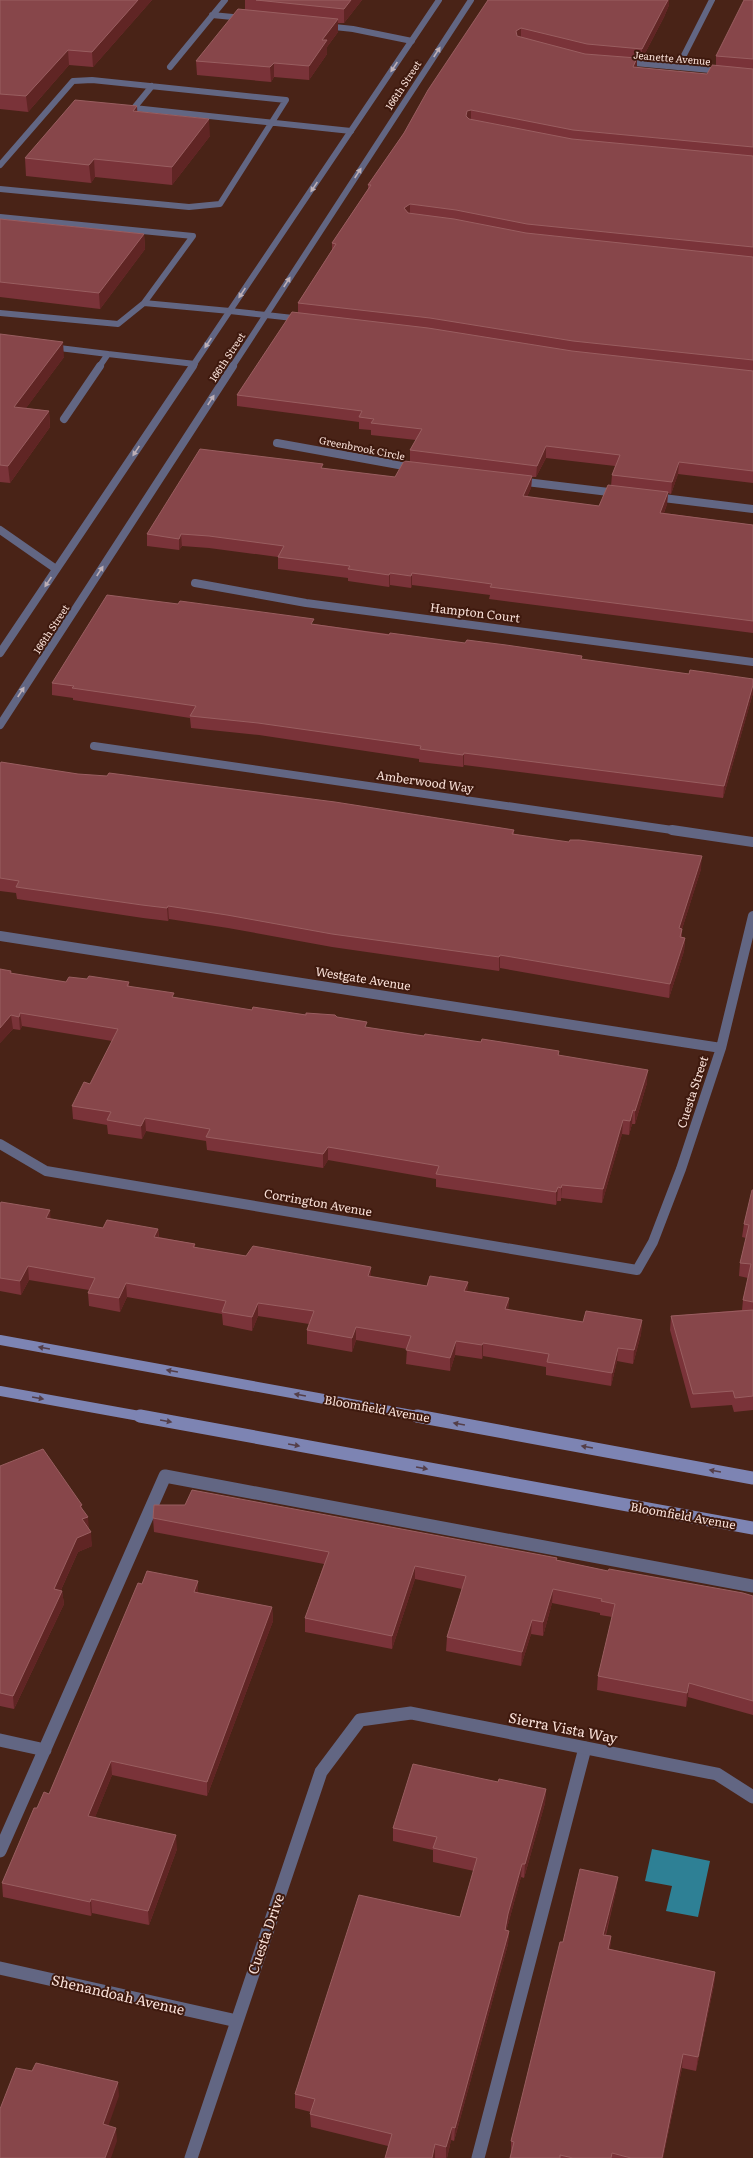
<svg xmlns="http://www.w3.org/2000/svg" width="753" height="2158" viewBox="0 0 753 2158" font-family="Literata,serif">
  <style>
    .water { fill: #2e8095 }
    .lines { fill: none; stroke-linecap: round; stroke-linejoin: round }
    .service-far2 { stroke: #626683; stroke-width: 6 }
    .service-far1 { stroke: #626683; stroke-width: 8 }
    .service { stroke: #626683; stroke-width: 13 }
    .minor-far3 { stroke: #626683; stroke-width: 6 }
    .minor-far2 { stroke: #626683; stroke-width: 8 }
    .minor-far1 { stroke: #626683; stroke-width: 10 }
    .minor { stroke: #626683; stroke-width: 13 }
    .tertiary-far1 { stroke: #626683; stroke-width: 6 }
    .tertiary { stroke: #626683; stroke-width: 8 }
    .secondary-far1 { stroke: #7d84b3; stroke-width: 10 }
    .secondary { stroke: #7d84b3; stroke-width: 13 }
    .wall { fill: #7a3339; fill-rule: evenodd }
    .shaded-wall { fill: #602524 }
    .building { fill: #87464a; stroke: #995e60 }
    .oneway { fill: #bdafb6 }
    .oneway2 { fill: #543e48 }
    .labels { text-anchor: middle; stroke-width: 4; stroke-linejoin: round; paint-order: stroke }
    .far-street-label { font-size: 10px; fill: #f9e0d8; stroke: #3e190e }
    .street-label { font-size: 12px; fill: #f9e0d8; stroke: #3e190e }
    .near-street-label { font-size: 14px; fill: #f9e0d8; stroke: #3e190e }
  </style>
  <rect width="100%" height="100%" fill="#492317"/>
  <path class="water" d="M652,1849L710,1861L698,1917L666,1911L672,1886L645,1881Z"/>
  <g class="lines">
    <path class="service-far2" d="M212,15L243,18
      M325,26L353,29L412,41
      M170,67L225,0
      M152,86L134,108L351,131
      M0,165L73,81L92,80L286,100L220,204L189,207L0,189
      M0,217L193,236L144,303L230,311
      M0,313L118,324L144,303
      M51,347L108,354
      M99,367L108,354L195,364"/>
    <path class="service-far1" d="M64,419L100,366
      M0,530L56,569"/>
    <path class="service" d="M0,1740L45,1750
      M0,1851L165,1476L753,1586
      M478,2158L585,1748"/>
    <path class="minor-far3" d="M624,62L721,71
      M678,67L712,0
      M266,315L302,319"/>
    <path class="minor-far2" d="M277,443L415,468
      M518,481L617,493
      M655,497L753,509
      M195,583L306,603L753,662
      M94,746L679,831"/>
    <path class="minor-far1" d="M672,830L753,842
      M0,936L721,1048
      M0,1144L46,1171L637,1270L653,1242L681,1169L721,1048L753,916"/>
    <path class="minor" d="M0,1968L237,2021
      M191,2158L321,1772L360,1720L411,1713L717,1774L753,1797"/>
    <path class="tertiary-far1" d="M230,311L266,315
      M192,367L439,0
      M232,367L471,0"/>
    <path class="tertiary" d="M0,653L193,366
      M0,725L233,366"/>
    <path class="secondary-far1" d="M0,1340L423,1417
      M0,1391L145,1417"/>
    <path class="secondary" d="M140,1416L753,1528
      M417,1416L753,1478"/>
  </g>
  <path class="wall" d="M0,0H152L93,67L69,65L28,112L0,109Z
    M245,0H362L344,23H338V32L327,47V54L309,80L274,77L271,82L197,75L196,61L245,9Z
    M488,0L669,5L664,17L642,59H637V68L707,74L716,65V56L753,0V483L678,474L671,494L668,493L667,504L664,513L753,525V633L489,599L490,595L412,585L411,588L390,585L389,587L348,581V578L278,569V557L209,548L182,546L179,550L147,546V534L323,469L395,477L410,462V450L416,440L371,435V430L359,429V422L237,406V395L298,313V303L332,250V243L368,189V185L404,133ZM546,458L615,466L612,475L611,486L599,506L527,497L531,488L532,477H536Z
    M138,112L210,136L172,185L95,177L91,183L26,176L25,158Z
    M0,219L144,234L145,249L100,309L0,297Z
    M0,334L64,357L26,408L49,411L50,427L10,483L0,482Z
    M314,624L689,674L753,679V693L723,798L464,765L463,767L419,762V759L259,735L191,728L190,718L73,700V698L52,695V683Z
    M0,764L514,830V834L701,869L682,929V937L685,938L684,951L669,998L500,968L499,971L332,947L228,928L169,919L168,921L143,918L17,899L16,893L0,891Z
    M11,971L12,974L66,982L87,979L129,982V986L174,998L252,1010L337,1017L367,1028L424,1036L481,1042L559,1051V1055L647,1083L635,1124H632L629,1135L622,1134L602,1203L561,1198V1201H557L556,1205L436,1187V1179L328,1160L323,1168L207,1150L206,1141L151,1132L146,1131L142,1139L108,1134L107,1125L73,1119L72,1106L90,1084L112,1041L22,1026L20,1030L13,1029L0,1043Z
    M753,1190V1410L734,1412L732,1405L691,1408L670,1330L671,1316L742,1310L743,1300L748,1278L739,1276L740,1263L746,1238L742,1237L744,1224Z
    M0,1204L50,1219L103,1228L158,1229L159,1237L195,1244V1248L246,1256L427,1286L468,1282L467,1291L509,1298L508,1310L583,1322L642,1320L641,1334L633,1364L617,1361L611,1386L546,1375V1367L483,1356L482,1359L455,1355L450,1371L406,1364L407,1349L356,1340L352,1352L307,1344V1330L309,1324L258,1316L252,1331L223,1325L222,1314L127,1297L120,1312L89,1306L88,1293L89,1290L29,1280L21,1295L0,1291Z
    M0,1466L82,1505V1509L89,1529L92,1546L78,1552L61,1590L62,1591L64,1604L14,1709L0,1706Z
    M153,1518L557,1560L608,1571L753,1596V1715L688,1697L686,1707L597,1690L598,1676L612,1617L600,1615V1613L552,1603L543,1636L531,1634L521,1666L446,1651L447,1637L462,1589L415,1579L392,1649L305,1632V1618L324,1564L154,1532Z
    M198,1581V1593L272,1607L273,1621L207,1796L112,1775L95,1817L177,1849L149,1925L92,1913L91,1916L3,1897L2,1883L37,1808L49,1794L142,1584Z
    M498,1782L546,1789L545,1803L524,1878L521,1877L507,1928V1930L509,1931L508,1944L454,2141L451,2140L447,2158H385L388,2146L311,2127L310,2114L311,2112L295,2108V2094L460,1917L474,1871L433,1862V1850L393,1841V1828Z
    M618,1877L616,1891L606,1935L611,1936L610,1949L715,1972L714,1985L696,2071L682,2068L663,2158H510L511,2155V2141L563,1942Z"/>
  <path class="shaded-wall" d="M138,0H152L93,67L92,52Z
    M351,0H362L344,23V9Z
    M667,0H669V5L664,17L642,59V49Z
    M338,19V32L327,47V54L309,80V66L322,40Z
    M521,28V37L516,40V31Z
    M68,50L69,65L28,112L26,96Z
    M637,58V68L633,67Z
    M274,63V77L271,82L270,67Z
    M137,106L138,124L133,111Z
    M471,110V120L467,122L466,116L467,111Z
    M209,119L210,136L172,185V167Z
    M94,159L95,177L91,183L89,165Z
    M410,204V214L404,208Z
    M144,234L145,249L100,309L99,293Z
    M63,342L64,357L15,423L14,407Z
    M49,411L50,427L10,483L8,466Z
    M546,446V458L536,477L537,466Z
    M679,462L678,474L671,494L672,482Z
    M532,476L531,488L522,508L523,496Z
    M668,492L667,504L660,524V513Z
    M181,534L182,546L179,550V539Z
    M390,573V585L389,587V575Z
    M412,573V585L411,588V576Z
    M753,685V693L723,798L724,786Z
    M464,753V765L463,767V755Z
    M702,856L701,869L682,929L681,942L679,950V928Z
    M168,906L169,919L168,921L167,908Z
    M685,938L684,951L669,998L670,984Z
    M500,955V968L499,971V957Z
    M20,1013L22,1026L20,1030L19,1017Z
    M11,1015L13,1029L0,1043V1028Z
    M648,1070L647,1083L635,1124V1111Z
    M633,1110L632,1124L629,1135L630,1121Z
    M145,1118L146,1131L142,1139L141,1126Z
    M623,1120L622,1134L602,1203L603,1189Z
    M328,1147V1160L323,1168V1154Z
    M562,1185L561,1198V1201V1188Z
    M558,1187L557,1201L556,1205V1192Z
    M50,1210L51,1224L46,1218Z
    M158,1229L159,1242L154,1237Z
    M28,1266L29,1280L21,1295L20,1281Z
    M371,1267V1281L368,1276Z
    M468,1282L467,1295L464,1291Z
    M126,1283L127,1297L120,1312L119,1298Z
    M509,1298L508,1311L505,1309Z
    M258,1303V1316L252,1331V1317Z
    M642,1320L641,1334L633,1364L634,1350Z
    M356,1327V1340L352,1352V1338Z
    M456,1341L455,1355L450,1371V1358Z
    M483,1343V1356L482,1359V1345Z
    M618,1348L617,1361L611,1386L612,1373Z
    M82,1505L83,1518L88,1517L89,1530L83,1533L80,1506Z
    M91,1532L92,1546L78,1552L55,1603L54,1589L77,1538Z
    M415,1566V1579L392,1649V1636Z
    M198,1581V1595L194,1592Z
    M553,1589L552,1603L543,1636V1622Z
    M62,1591L64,1604L14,1709L13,1696Z
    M272,1607L273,1621L207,1796V1782Z
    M532,1620L531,1634L521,1666L522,1652Z
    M689,1683L688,1697L686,1707L687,1693Z
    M111,1761L112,1775L90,1830L88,1816Z
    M546,1789L545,1803L524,1878L525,1864Z
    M176,1835L177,1849L149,1925L148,1911Z
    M522,1864L521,1877L507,1928L504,1944L505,1930L508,1914Z
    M618,1877L616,1891L602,1948L603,1935Z
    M91,1899L92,1913L91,1916L90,1902Z
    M509,1931L508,1944L454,2141L455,2128Z
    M611,1936L610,1950L608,1949Z
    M715,1972L714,1985L696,2071L698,2057Z
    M683,2054L682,2068L663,2158H662Z
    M118,2082L119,2096L104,2138L103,2124Z
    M452,2127L451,2140L447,2158H446V2147Z
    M116,2128L117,2141L111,2158H105Z
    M435,2144V2158H432Z"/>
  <path class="building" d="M0,0H138L92,52L68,50L26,96L0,94Z
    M256,0H351L344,9Z
    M488,0H668L664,7L642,49L587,44L521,28L516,31L517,36L585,54L637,58L633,67L707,74L712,65L753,69V147L573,130L471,110L467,111L466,116L469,119L572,139L753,156V247L527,224L456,210L410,204L404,208L408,213L454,219L526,233L753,257V360L573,341L430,318L298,303L336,244L332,243L371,185H368L404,133L428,90Z
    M744,0H753V59L716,56Z
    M238,9L338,19L322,40H327L309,66L274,63L270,67L196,61Z
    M75,100L137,106L133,111L209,119L172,167L94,159L89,165L25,158Z
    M0,219L144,234L99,293L0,282Z
    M292,312L428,328L572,351L753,371V471L679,462L672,482L612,475L620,455L546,446L537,466L410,450L422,429L371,423L374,419L359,417L362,411L237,395Z
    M0,334L63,342L14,407L49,411L8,466L0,465Z
    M200,449L323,464L321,468L395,477L404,461L532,476L523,496L599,506L608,485L668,492L660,513L753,525V621L490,587L492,584L412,573L411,576L390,573L389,575L348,569L350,566L278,557L284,546L209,536L181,534L179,539L147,534Z
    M107,595L178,604L180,601L314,619L311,624L389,635L390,633L465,643L467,640L506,645L582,656L581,659L689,674L690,670L753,679V685L724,786L464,753L463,755L420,749L421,746L258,723L190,716L196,706L72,688L74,686L52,683Z
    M1,762L78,774L107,776L109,773L335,802L514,830L512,834L569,842L570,840H579L702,856L679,928L682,929L680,937L685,938L670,984L500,955L499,957L332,934L227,915L168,906L167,908L142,905L16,887L19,881L0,878V764Z
    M0,969L11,971L10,973L66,982L69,977L87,979L89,976L129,982L127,986L174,993L172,997L252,1010L253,1007L306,1015V1013L335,1015L337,1017L367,1022L365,1027L424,1036L425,1034L481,1042L482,1039L559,1051L558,1055L648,1070L635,1111L633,1110L630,1121L623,1120L603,1189L562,1185L561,1188L558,1187L556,1192L436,1174L439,1166L328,1147L323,1154L206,1137L210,1129L145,1118L141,1126L107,1120L111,1112L72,1106L84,1082L90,1084L118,1029L20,1013L19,1017L11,1015L0,1028Z
    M752,1190H753V1302L743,1300L751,1264L740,1263L749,1225L744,1224Z
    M1,1202L50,1210L46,1218L103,1228L107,1220L158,1229L154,1237L195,1244L193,1247L246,1256L253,1246L371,1267L368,1276L427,1286L430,1276L468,1282L464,1291L509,1298L505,1309L583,1322L586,1311L642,1320L634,1350L618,1348L612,1373L547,1362L549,1354L483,1343L482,1345L456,1341L450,1358L406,1350L411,1336L356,1327L352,1338L307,1330L314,1311L258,1303L252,1317L222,1312L226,1301L126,1283L119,1298L88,1293L95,1278L28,1266L20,1281L0,1278V1204Z
    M753,1310V1396L735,1398L733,1391L693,1394L671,1316Z
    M43,1449L82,1505L80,1506L88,1517L82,1519L91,1532L77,1538L54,1589L62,1591L13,1696L0,1693V1466Z
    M192,1490L557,1558L556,1560L608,1571L609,1569L743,1593L753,1596V1701L689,1683L687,1693L598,1676L615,1604L601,1601L602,1599L553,1589L543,1622L532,1620L522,1652L447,1637L466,1576L415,1566L392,1636L305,1618L329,1552L153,1518L154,1505H185Z
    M147,1571L198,1581L194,1592L272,1607L207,1782L111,1761L88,1816L176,1835L148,1911L91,1899L90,1902L2,1883L34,1808H37L44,1792L49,1794L138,1583L142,1584Z
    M413,1764L498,1782L499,1779L546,1789L525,1864H522L508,1914L505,1930L509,1931L455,2128L452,2127L446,2147L435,2144L432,2158H385L392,2134L310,2114L315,2099L295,2094L359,1895L460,1917L477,1858L433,1848L437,1837L393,1828Z
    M580,1869L618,1877L603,1935L611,1936L608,1949L715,1972L698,2057L683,2054L662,2158H631L612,2153L611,2158H573L560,2155V2158H510L514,2142L511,2141L560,1942H563Z
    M36,2063L118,2082L103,2124L116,2128L105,2158H0V2109L16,2068L32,2071Z"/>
  <defs><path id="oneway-solid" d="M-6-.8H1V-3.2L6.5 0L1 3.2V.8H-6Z"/></defs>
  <g class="oneway">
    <use href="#oneway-solid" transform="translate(437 52) rotate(-57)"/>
    <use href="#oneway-solid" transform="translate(394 67) rotate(124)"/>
    <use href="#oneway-solid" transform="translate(358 173) rotate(-57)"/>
    <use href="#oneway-solid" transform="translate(314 187) rotate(124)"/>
    <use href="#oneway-solid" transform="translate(287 282) rotate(-57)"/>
    <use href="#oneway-solid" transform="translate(242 293) rotate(124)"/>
    <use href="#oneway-solid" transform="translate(208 343) rotate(124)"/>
    <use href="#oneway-solid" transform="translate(211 400) rotate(-57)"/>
    <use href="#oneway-solid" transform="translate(136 451) rotate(124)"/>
    <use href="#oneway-solid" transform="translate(100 571) rotate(-57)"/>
    <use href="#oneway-solid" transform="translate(48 582) rotate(124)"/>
    <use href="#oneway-solid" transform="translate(21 692) rotate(-57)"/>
  </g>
  <g class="oneway2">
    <use href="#oneway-solid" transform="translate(44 1348) rotate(-170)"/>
    <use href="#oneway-solid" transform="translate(172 1371) rotate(-170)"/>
    <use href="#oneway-solid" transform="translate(300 1395) rotate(-170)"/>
    <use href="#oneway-solid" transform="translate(38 1398) rotate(10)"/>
    <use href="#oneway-solid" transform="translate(166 1421) rotate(10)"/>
    <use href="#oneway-solid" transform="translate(459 1424) rotate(-170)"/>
    <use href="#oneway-solid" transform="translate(294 1445) rotate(10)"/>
    <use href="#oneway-solid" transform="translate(587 1447) rotate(-170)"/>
    <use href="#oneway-solid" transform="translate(422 1468) rotate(10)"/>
    <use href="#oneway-solid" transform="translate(715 1471) rotate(-170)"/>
  </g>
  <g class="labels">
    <g class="far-street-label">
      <text transform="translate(672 58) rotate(5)" y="4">Jeanette Avenue</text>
      <text transform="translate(403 85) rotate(-57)" y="4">166th Street</text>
      <text transform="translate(227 357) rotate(-57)" y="4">166th Street</text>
      <text transform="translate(362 448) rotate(11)" y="4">Greenbrook Circle</text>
      <text transform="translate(51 629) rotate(-57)" y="4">166th Street</text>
    </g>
    <g class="street-label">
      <text transform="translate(475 613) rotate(7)" y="4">Hampton Court</text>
      <text transform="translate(425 782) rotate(8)" y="4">Amberwood Way</text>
      <text transform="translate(363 979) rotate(9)" y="4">Westgate Avenue</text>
      <text transform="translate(693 1092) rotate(-72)" y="4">Cuesta Street</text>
      <text transform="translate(318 1203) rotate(10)" y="4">Corrington Avenue</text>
      <text transform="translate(377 1409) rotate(10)" y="4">Bloomfield Avenue</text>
      <text transform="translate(683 1516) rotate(10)" y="4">Bloomfield Avenue</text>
    </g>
    <g class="near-street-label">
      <text transform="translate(563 1728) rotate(11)" y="5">Sierra Vista Way</text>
      <text transform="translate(266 1934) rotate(-71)" y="5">Cuesta Drive</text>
      <text transform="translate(118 1995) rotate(13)" y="5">Shenandoah Avenue</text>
    </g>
  </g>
</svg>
